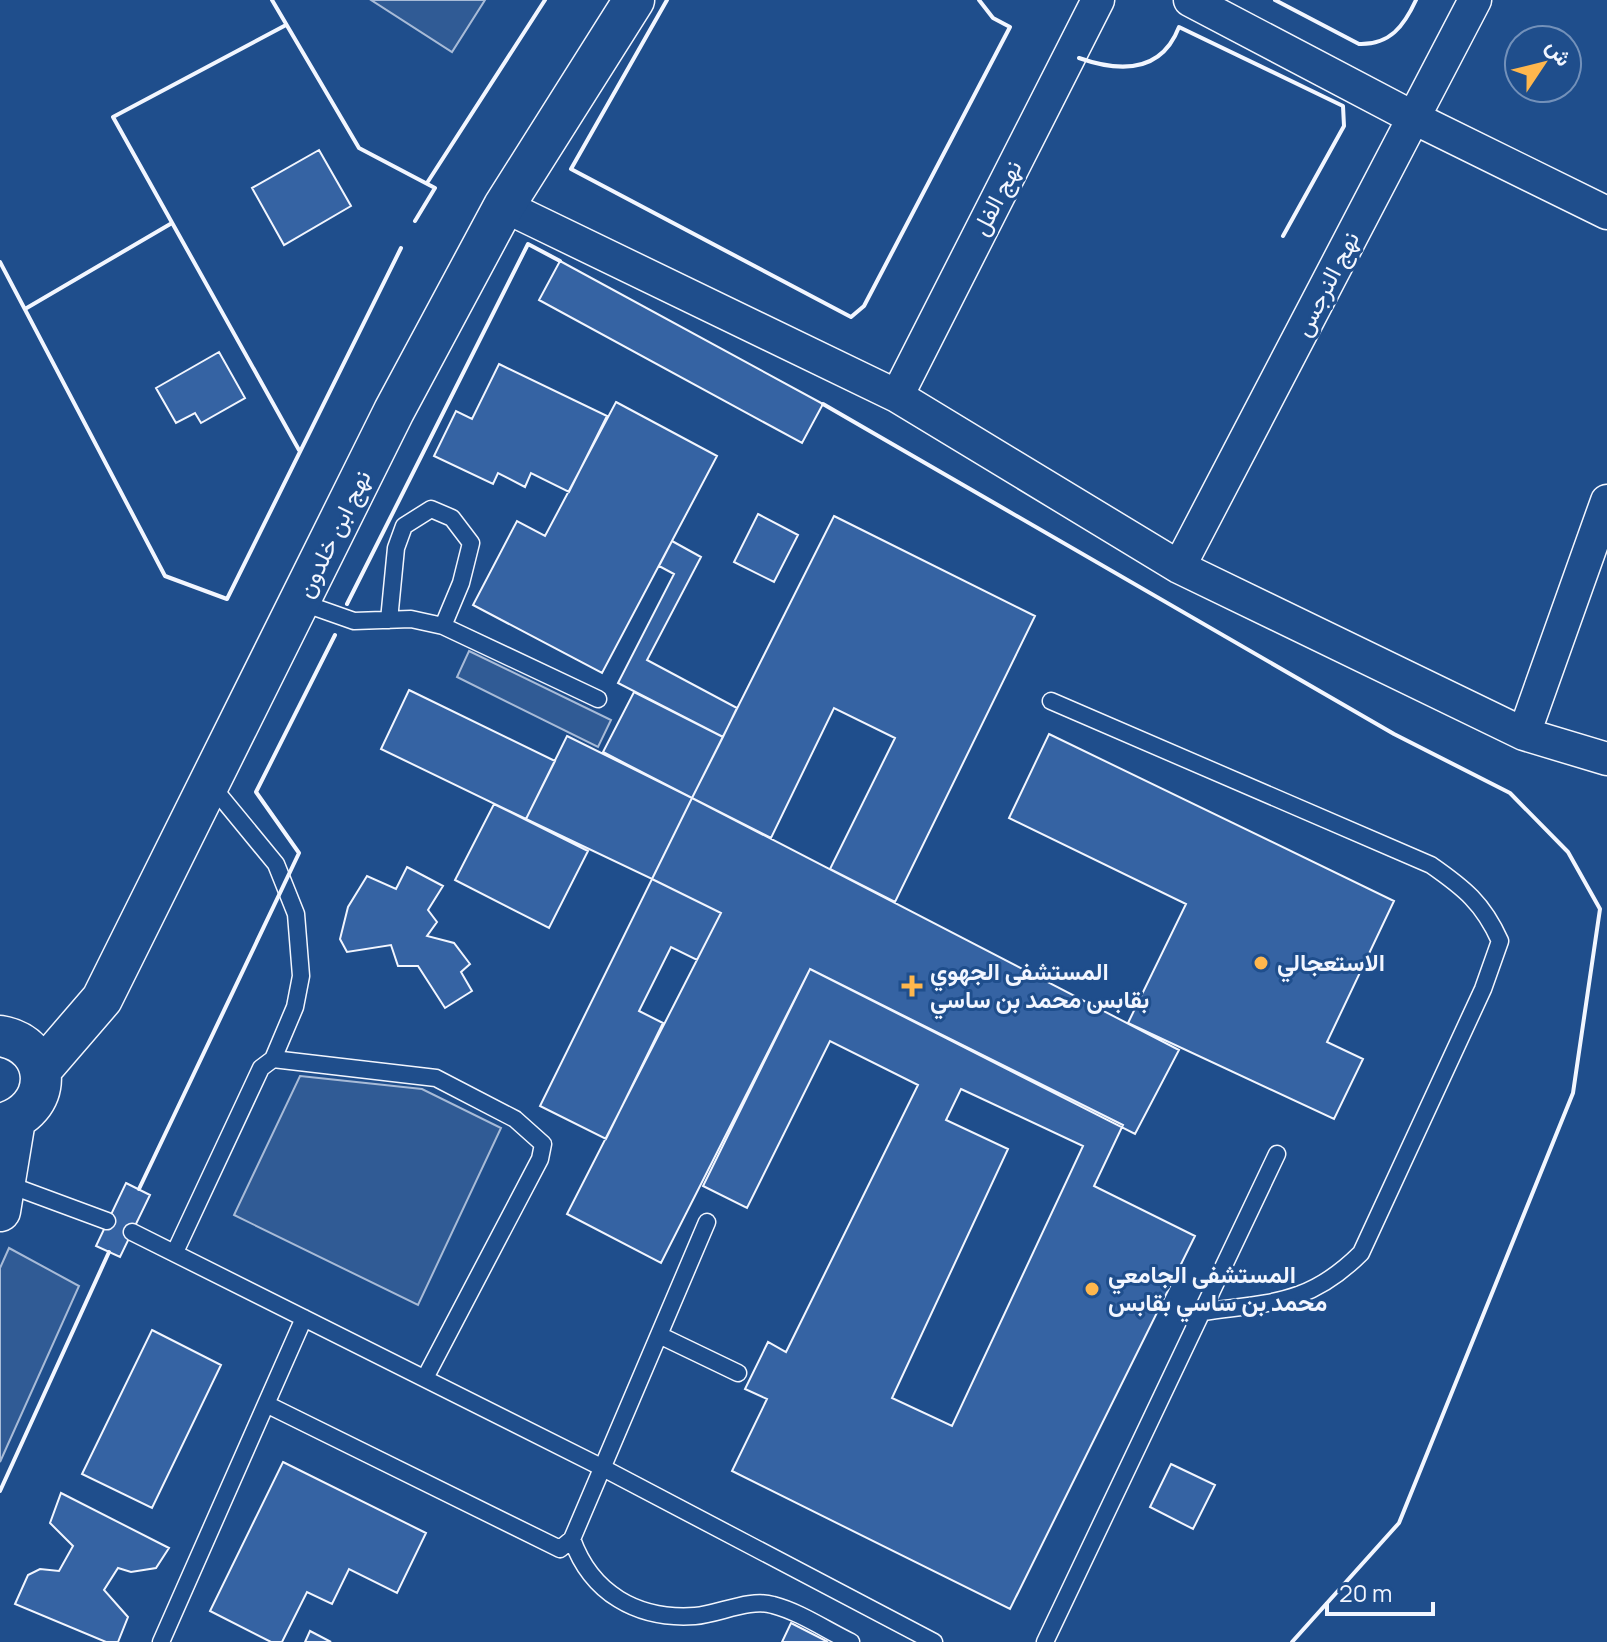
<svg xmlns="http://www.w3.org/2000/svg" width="1607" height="1642" viewBox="0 0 1607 1642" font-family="Manrope,Vazirmatn,sans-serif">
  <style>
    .parking { fill: #305b95; stroke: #a8bbd7; stroke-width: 2 }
    .building { fill: #3563a3; stroke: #f2f6ff; stroke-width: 2; fill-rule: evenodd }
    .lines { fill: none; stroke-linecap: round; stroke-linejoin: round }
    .service-casing { stroke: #f2f6ff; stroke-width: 19 }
    .minor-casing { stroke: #f2f6ff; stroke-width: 35 }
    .tertiary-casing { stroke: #f2f6ff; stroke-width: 43 }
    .service { stroke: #1f4e8c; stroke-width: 16 }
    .minor { stroke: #1f4e8c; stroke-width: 32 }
    .tertiary { stroke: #1f4e8c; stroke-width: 40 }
    .wall { stroke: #f2f6ff; stroke-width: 4 }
    .poi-dot { fill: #ffb74d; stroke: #1f4e8c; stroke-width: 3 }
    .labels { text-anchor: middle; stroke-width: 6; stroke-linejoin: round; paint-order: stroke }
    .street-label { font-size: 24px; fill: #f2f6ff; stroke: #1f4e8c }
    .poi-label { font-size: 24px; font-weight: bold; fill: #f2f6ff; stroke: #1f4e8c; text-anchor: start }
  </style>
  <rect width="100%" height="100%" fill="#1f4e8c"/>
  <path class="parking" d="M371,0H485L452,52Z
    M469,651L611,720L598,747L457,677Z
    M300,1076L422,1089L501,1128L418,1305L234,1215Z
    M9,1248L79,1286L0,1462V1268Z"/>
  <path class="building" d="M319,150L351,206L284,245L252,188Z
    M560,261L823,404L802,443L539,300Z
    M219,352L245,398L201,423L195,413L176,423L156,388Z
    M499,364L607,416L569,492L531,473L525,487L498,473L493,484L434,456L456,411L472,419Z
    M616,402L717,456L602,673L473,605L517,521L545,536Z
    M758,514L798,535L774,582L734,562Z
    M834,516L1035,616L895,902L830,869L895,738L834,708L771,838L692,798Z
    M672,541L701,557L647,660L737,708L723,737L618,683L674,574L659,566Z
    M409,690L555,761L526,819L381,749Z
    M634,692L723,737L692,798L603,752Z
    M1049,734L1394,901L1327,1042L1363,1059L1334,1119L1128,1023L1186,904L1009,818Z
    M567,736L692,798L652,879L526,819Z
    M692,798L1179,1050L1135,1134L810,969L661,1263L567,1214L721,913L652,879Z
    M494,804L588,851L549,928L455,880Z
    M407,867L443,886L428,910L437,922L427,936L454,943L470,964L461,972L472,991L445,1008L418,966H398L391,945L347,952L340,939L348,907L367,876L396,889Z
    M652,879L721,913L697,960L671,947L639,1011L663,1023L606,1139L540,1106Z
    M810,969L1123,1125L1094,1186L1195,1236L1010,1609L732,1471L767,1399L745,1389L768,1342L786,1352L918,1085L830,1041L747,1208L703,1186ZM961,1089L1083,1146L952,1426L892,1398L1008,1149L946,1120Z
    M126,1183L150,1195L120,1257L96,1246Z
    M152,1330L221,1365L152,1508L82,1474Z
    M283,1462L426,1533L397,1593L349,1569L332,1604L307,1592L282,1642H271L210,1611Z
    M1171,1464L1215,1485L1193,1529L1150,1507Z
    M61,1493L169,1548L156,1568L131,1572L118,1568L104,1590L128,1617L118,1642H106L15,1604L28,1575L40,1569L59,1571L73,1546L50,1523Z
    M791,1623L828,1642H782Z
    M310,1631L331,1642H305Z"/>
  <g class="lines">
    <defs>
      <path id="service" d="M300,602L354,621L411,619L443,626L598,699
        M389,620L396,548L404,526L431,509L452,518L471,543L461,583L443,626
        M1051,701L1431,865C1464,888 1483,903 1500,941L1483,989L1361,1253C1309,1305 1271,1302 1203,1312
        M211,785L276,864L296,914L301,976L295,1007L273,1059
        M7,1184L107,1221
        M132,1232L603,1468L934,1642
        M175,1252L261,1068L273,1059L436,1078L515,1119L543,1144L540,1159L425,1378
        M659,1335L738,1373
        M266,1404L560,1549L572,1539L707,1222
        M572,1539C591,1593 637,1620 695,1616C719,1614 750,1598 773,1605C800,1612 826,1630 851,1642
        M161,1642L304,1318
        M1045,1642L1277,1154"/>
      <path id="minor" d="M1190,0L1416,119L1607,213
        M504,206L897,396L1179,567L1524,734L1607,759
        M897,396L1098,0
        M1179,567L1475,0
        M1524,734L1607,501"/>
      <path id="tertiary" d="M0,1036C55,1045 54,1112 0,1124
        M40,1071L102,999L394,411L504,206L634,0
        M0,1211L15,1120"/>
    </defs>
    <use href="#service" class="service-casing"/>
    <use href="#minor" class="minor-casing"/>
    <use href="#tertiary" class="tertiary-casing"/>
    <use href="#service" class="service"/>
    <use href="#minor" class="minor"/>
    <use href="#tertiary" class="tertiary"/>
    <path class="wall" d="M272,0L359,148L435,188L415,221
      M667,0L571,169L851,317L864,306L1010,27L993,18L979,0
      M1275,0L1359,44C1390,45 1404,26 1416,0
      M286,25L113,117L299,450
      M1079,58C1119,72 1161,74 1179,27L1343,106L1344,126L1283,236
      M427,183L545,0
      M0,262L165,576L227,599L401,248
      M25,309L172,223
      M823,404L1394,734L1510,793L1568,852L1600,909L1573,1093L1399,1523L1292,1642
      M347,604L528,244L560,261
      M139,1189L299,853L256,792L335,635
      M0,1491L109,1252"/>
  </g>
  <g class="poi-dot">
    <circle cx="1261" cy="963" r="8"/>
    <path d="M908 974h8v8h8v8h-8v8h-8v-8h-8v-8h8z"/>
    <circle cx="1092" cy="1289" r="8"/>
  </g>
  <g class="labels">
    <g class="street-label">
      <text transform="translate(997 198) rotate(-63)" y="8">نهج الفل</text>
      <text transform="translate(1327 284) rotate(-63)" y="8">نهج النرجس</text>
      <text transform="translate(334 534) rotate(-64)" y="8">نهج ابن خلدون</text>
    </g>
    <g class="poi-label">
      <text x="1277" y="971">الاستعجالي</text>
      <text x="930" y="980">المستشفى الجهوي<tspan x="930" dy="28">بقابس محمد بن ساسي</tspan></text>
      <text x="1108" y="1283">المستشفى الجامعي<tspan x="1108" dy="28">محمد بن ساسي بقابس</tspan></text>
    </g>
  </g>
  <g transform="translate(1543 64) rotate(55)"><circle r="38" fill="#1f4e8c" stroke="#7391ba" stroke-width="2"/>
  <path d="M0-6L14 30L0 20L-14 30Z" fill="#ffb74d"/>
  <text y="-12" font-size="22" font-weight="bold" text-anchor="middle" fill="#f2f6ff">ش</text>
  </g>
  <path d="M1327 1602v12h106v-12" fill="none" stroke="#f2f6ff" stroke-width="4"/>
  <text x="1339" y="1602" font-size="24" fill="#f2f6ff" stroke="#1f4e8c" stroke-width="6" paint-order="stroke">20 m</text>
</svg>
